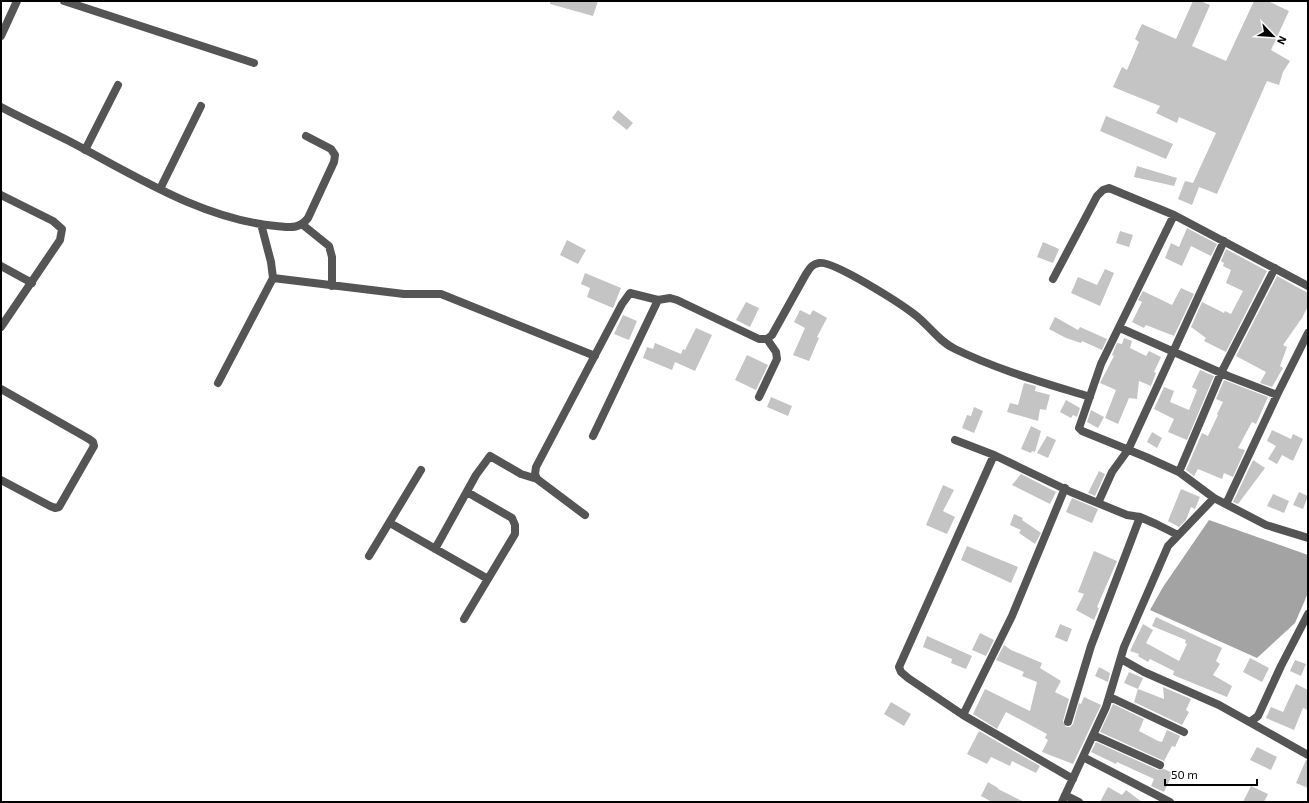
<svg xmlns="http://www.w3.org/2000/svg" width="1309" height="803" viewBox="0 0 1309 803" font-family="'Exo 2',sans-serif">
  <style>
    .water { fill: #a3a3a3 }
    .building { fill: #c4c4c4 }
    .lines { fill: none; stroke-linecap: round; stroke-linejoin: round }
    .street { stroke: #555; stroke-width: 8 }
  </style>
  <rect width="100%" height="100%" fill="#fff"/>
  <path class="water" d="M1209,520L1308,555V593L1295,623L1257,658L1150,610L1163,587Z"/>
  <path class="building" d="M550,1H598L593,16L550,4Z
    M1193,1H1200L1210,5L1192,46L1226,61L1254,1H1268L1289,11L1271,50L1290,61L1283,72L1279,85L1267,81L1217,194L1199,187L1192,205L1178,199L1185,181L1193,183L1216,133L1179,117L1177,123L1156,113L1160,106L1113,87L1122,67L1127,70L1139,42L1135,39L1142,24L1176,39Z
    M618,110L633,123L627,130L612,118Z
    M1106,116L1173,144L1166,159L1100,131Z
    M1137,166L1177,178L1174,186L1134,177Z
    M1187,228L1217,244L1211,256L1191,246L1182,266L1165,258L1171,243L1179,247Z
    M1120,231L1133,235L1129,247L1116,243Z
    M567,240L586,250L578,264L560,255Z
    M1043,242L1059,249L1053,263L1037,257Z
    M1226,249L1267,271L1226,352L1204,341L1206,338L1191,327L1202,302L1224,313L1225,311L1231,314L1243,291L1226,283L1231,270L1223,266L1224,263L1221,261Z
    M1105,269L1114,273L1100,306L1071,293L1078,277L1097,285Z
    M585,273L621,288L613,308L587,297L590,288L581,284Z
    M1277,276L1308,293V306L1302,318L1283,345L1287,347L1280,366L1283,368L1272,387L1260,383L1266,372L1236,356Z
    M1181,288L1194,294L1174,336L1146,325L1144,328L1132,322L1142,302L1138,300L1143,291L1172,305Z
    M746,302L759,308L750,327L736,320Z
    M800,310L810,315L813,310L827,318L817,337L819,338L809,361L793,355L805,328L794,322Z
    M623,315L637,321L629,340L614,334Z
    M1055,317L1078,330L1080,327L1107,339L1102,350L1082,341L1081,343L1066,338L1049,329Z
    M696,328L712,335L695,371L675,362L672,370L643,358L647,347L653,349L655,343L681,354L683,349L685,350Z
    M1124,338L1132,341L1130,348L1146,356L1149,351L1161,357L1154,372L1156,373L1151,386L1139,381L1137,399L1129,398L1118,424L1105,418L1116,390L1100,383L1114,356L1112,355L1117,343L1122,344Z
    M747,355L768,365L756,390L735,380Z
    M1200,370L1214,376L1187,440L1168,432L1174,419L1154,409L1164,387L1174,391L1170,402L1189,410L1197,390L1192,387Z
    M1224,380L1268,397L1256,424L1252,422L1238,448L1245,450L1233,477L1224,473L1222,479L1198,469L1194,476L1186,470L1202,433L1208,436L1218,415L1217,414L1223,402L1216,399Z
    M1024,383L1036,386L1035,391L1050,395L1046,410L1040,409L1038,421L1007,412L1010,403L1018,405Z
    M771,397L792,406L788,416L767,407Z
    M1066,400L1080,408L1077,417L1073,415L1071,418L1060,412Z
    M974,407L983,411L974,433L962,428L967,415L971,416Z
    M1091,410L1104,417L1098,428L1087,422Z
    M1031,426L1041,431L1035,452L1032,451L1031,453L1021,449Z
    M1272,430L1291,439L1293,434L1303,439L1293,461L1282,455L1277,464L1268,459L1276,446L1267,441Z
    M1152,432L1162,438L1157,448L1147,442Z
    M1047,436L1056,440L1048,458L1037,453Z
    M1253,460L1265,468L1238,504L1233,502Z
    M1099,471L1105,474L1095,496L1088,493Z
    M1021,474L1056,492L1050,504L1012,485Z
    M943,485L954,490L943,511L955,517L947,534L926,525Z
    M1181,489L1200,497L1195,509L1191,507L1186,520L1179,527L1168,521Z
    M1299,492L1308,496L1303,509L1293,505Z
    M1273,494L1289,501L1284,513L1267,506Z
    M1072,498L1098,509L1092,523L1066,512Z
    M1014,514L1023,518L1022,520L1041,533L1035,544L1019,533L1021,530L1010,525Z
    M967,546L1018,567L1011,583L961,560Z
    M1094,551L1117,561L1097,607L1099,608L1094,620L1076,610L1084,594L1078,592Z
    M1156,617L1222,648L1216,661L1220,664L1213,675L1232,686L1227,697L1173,675L1174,671L1150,659L1148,662L1138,656L1139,654L1130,651L1143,624L1153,630L1146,643L1179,661L1187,644L1185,643L1186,640L1152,626Z
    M1060,624L1072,629L1067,642L1055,637Z
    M980,633L994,640L986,656L972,650Z
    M927,636L972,656L966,669L951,663L952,659L923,647Z
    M1004,645L1011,650L1042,663L1040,668L1061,681L1055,692L1069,699L1063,721L1066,727H1070L1073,724L1079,703L1081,704L1084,697L1101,705L1073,764L1042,752L1048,740L1045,738L1047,734L1006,712L997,729L973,714L985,689L1030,711L1037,682L1022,676L1024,672L996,660Z
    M1250,658L1269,668L1262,682L1243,672Z
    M1295,660L1306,664L1301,676L1290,671Z
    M1099,667L1110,673L1108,682L1095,676Z
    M1129,672L1143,678L1138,689L1124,683Z
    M1296,684L1308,690V710L1303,708L1294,730L1266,718L1271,707L1283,712Z
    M1163,687L1191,699L1186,710L1189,712L1182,725L1134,702L1138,689L1164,699Z
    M891,702L911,714L904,726L884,714Z
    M1113,704L1144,719L1139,731L1158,741L1162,742L1167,730L1180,736L1175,747L1172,746L1164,761L1100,732Z
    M979,731L1040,766L1036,773L1012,761L1010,766L991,757L987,764L967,754Z
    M1096,742L1158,770L1164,769L1173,773L1164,792L1151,786L1154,779L1117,762L1116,764L1091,752Z
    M1257,747L1277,757L1271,770L1250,760Z
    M1306,760H1308V788L1296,783Z
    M988,782L998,788V789L1024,802H992L981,796Z
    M1251,786L1268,794L1264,802H1243Z
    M1108,787L1122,795L1126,790L1142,802H1100Z"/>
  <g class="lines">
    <path class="street" d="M64,1L254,63
      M1,36L17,1
      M1,107C23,119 46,129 69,141C134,175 201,219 276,226C289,227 299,230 308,218L334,162L335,155L331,149L306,136
      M85,150L118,85
      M160,189L201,106
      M1,195L53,221L62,229L60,240L1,327
      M1174,215L1101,364L1079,428L1082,431L1146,457L1179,472L1214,498L1266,525L1308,538
      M303,225L329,246L332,257V286
      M1,266L32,283
      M273,278L404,294H441L595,356
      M1053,279L1097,196L1103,190L1109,188L1174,215L1308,286
      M1120,328L1228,376L1277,395
      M218,383L273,278L271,262L261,224
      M1,389L89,439L93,442L94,446L59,507L55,508L50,506L1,480
      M759,397L777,359L776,352L767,339
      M593,436L658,300
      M955,440L994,455L1071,492L1127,515L1140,517L1156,524L1178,535
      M994,455L899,667L901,672L908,678L963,715L1073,779
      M1179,472L1221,373L1275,268
      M1098,503L1112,472L1128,450L1224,241
      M1226,504L1277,395L1308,333
      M585,515L537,479L535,474L536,467L622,304L630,293L658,300L670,298L677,300L759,339H767L772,335L806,274C810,268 812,264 819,263C833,260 901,304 914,314C929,325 938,341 955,349C998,370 1045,383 1090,397
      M390,523L488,579
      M435,549L476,475L490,456L521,474L537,479
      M369,556L421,470
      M464,619L515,534V525L512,518L467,492
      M1121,659L1144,672L1219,705L1308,755
      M1110,697L1184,732
      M963,715L1012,616L1065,488
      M1068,722L1091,646L1140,517
      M1250,722L1258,716L1281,666L1308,614
      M1093,735L1160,765
      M1083,757L1170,802
      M1065,795L1079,802
      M1062,802L1106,707L1124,647L1168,546L1214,498"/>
  </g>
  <rect width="1309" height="803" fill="none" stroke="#000000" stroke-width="4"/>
  <g transform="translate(1273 36) rotate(115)" stroke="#ffffff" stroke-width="3" paint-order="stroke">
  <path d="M0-3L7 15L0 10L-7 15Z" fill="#000000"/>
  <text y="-6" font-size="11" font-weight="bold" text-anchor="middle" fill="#000000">N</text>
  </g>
  <path d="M1165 779v6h92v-6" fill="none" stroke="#000000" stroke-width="2"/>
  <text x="1171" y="779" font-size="12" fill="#000000" stroke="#ffffff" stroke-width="3" paint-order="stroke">50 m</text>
</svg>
